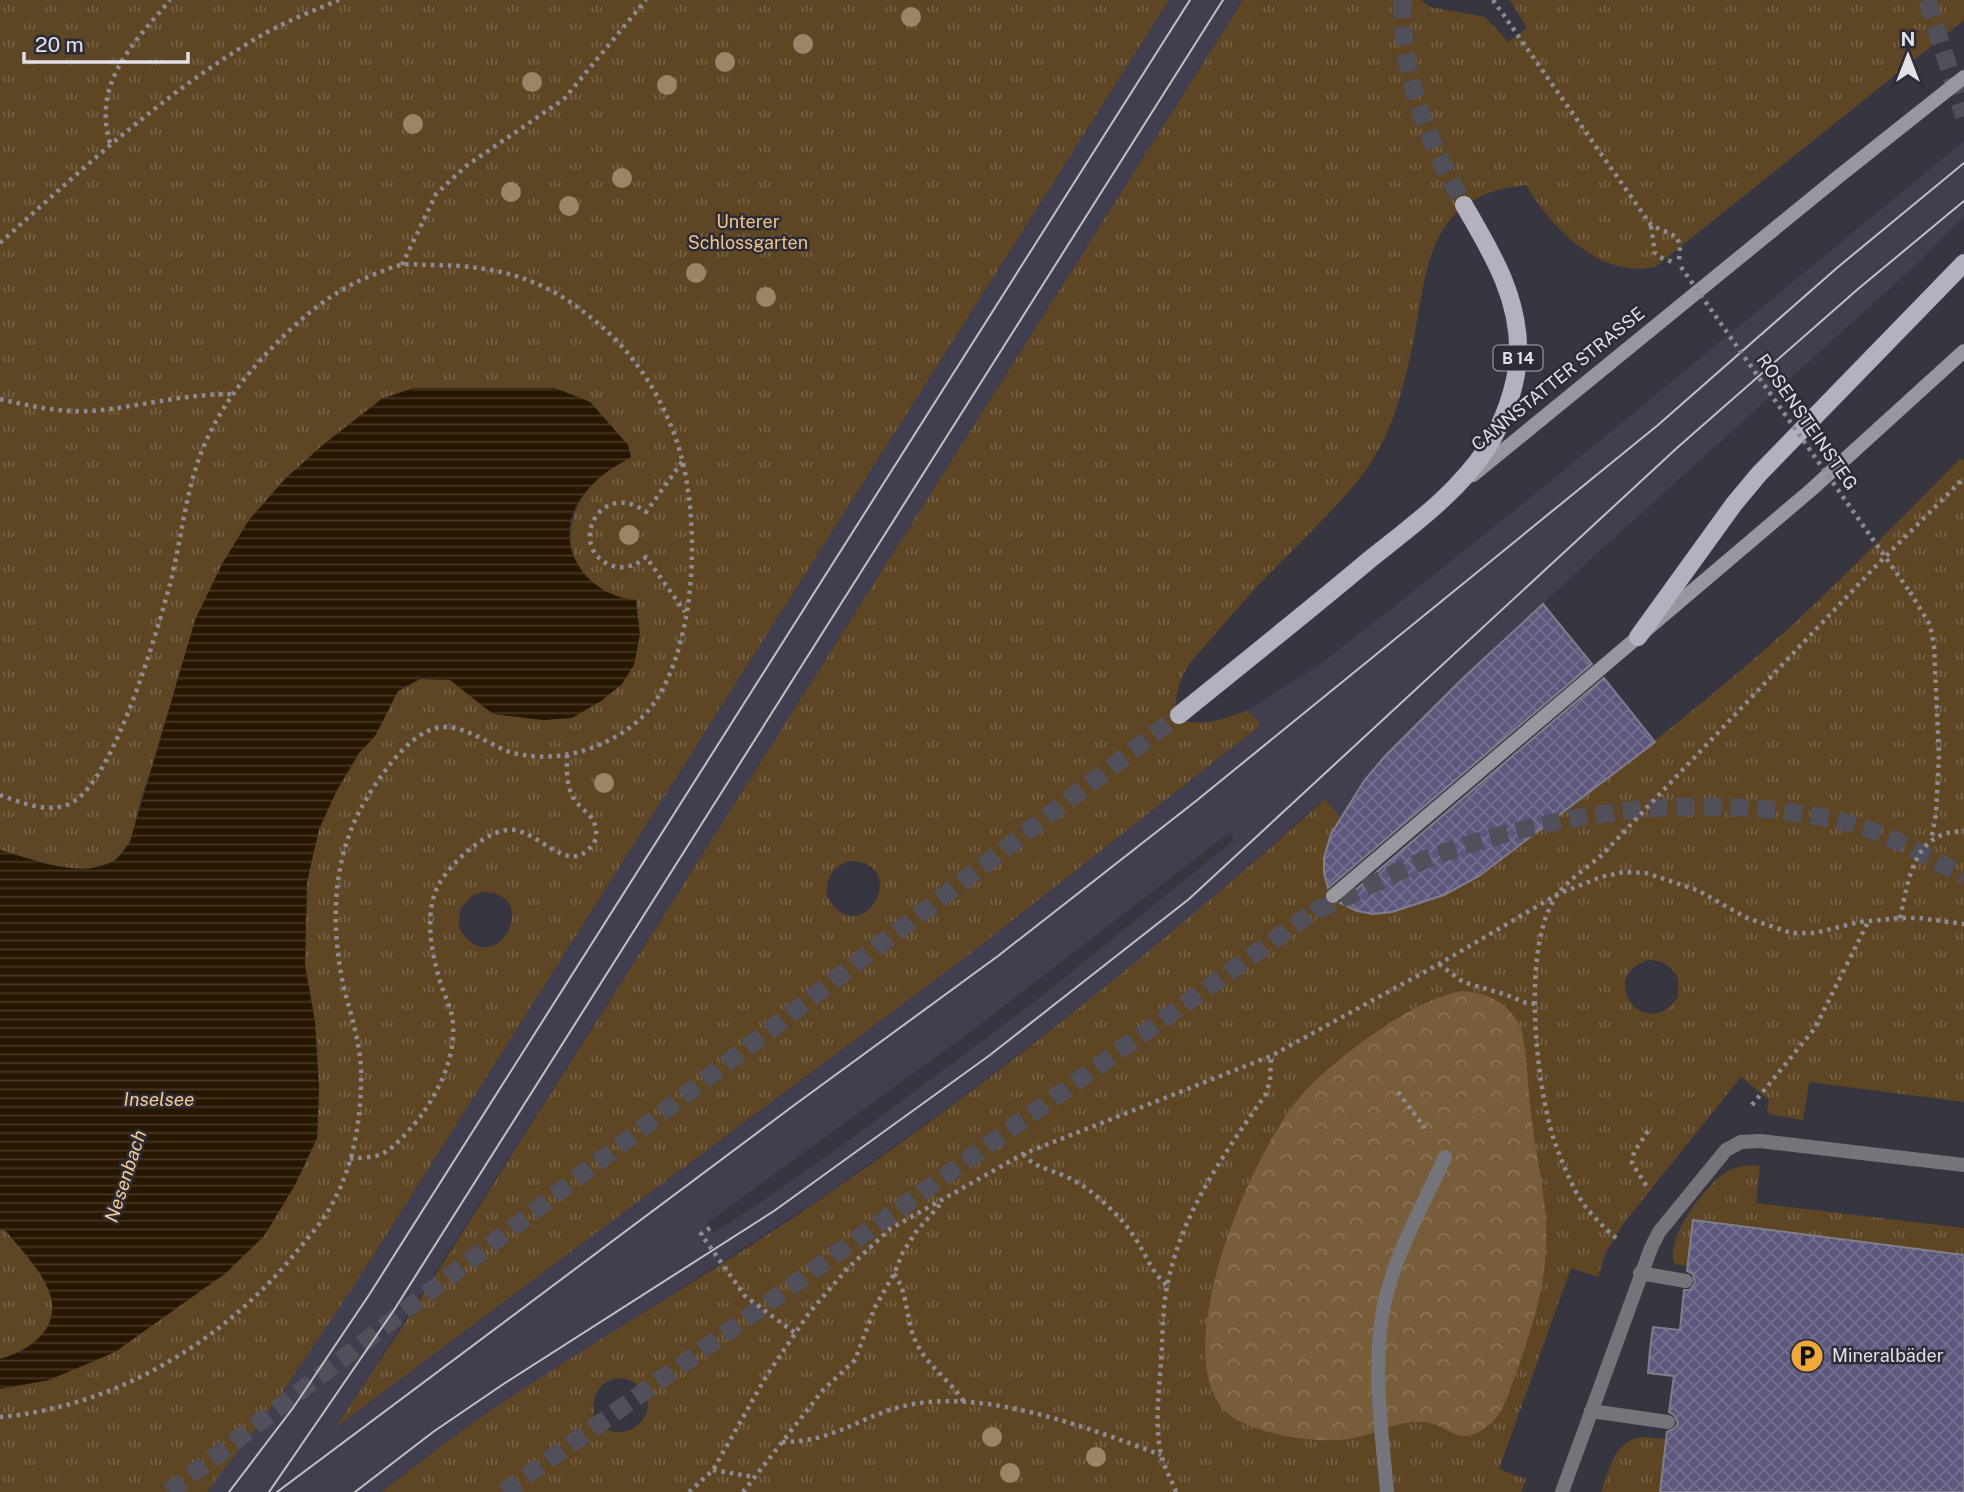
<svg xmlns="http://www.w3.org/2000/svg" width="1964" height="1492" viewBox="0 0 1964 1492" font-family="'Public Sans',sans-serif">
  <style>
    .built { fill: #413e4f; fill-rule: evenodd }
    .grass { fill: url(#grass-tufts); fill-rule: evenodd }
    .forest { fill: url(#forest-crowns) }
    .water { fill: url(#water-rules) }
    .building { fill: url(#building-cross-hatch); stroke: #807e8b; stroke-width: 2 }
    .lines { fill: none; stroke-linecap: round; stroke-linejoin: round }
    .secondary-tunnel { stroke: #514f59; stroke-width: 14; stroke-dasharray: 14 7; stroke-linecap: butt }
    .primary-tunnel { stroke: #514f59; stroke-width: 18; stroke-dasharray: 18 9; stroke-linecap: butt }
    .path { stroke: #8d8b94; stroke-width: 4.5; stroke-dasharray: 3.5 5; stroke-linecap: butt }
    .lane { stroke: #75747a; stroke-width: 14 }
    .secondary { stroke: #9897a0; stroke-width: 14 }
    .primary { stroke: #b3b1bd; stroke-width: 18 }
    .tram { stroke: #c1c0c7; stroke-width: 2 }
    .path-bridge { stroke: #8d8b94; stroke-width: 4.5; stroke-dasharray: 3.5 5; stroke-linecap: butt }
    .tree { fill: #9d8368 }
    .labels { text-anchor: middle; stroke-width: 5; stroke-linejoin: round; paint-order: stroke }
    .shield { fill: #2d2b36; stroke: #acaab3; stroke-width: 2 }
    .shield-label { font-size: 16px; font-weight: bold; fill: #e2e1e8 }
    .park-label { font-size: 18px; fill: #f0c389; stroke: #2d2b36 }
    .street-label { font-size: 18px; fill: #e2e1e8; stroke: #2d2b36 }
    .poi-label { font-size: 18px; fill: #e2e1e8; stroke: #2d2b36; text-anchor: start }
    .water-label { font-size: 19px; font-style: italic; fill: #f6c98f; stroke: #2d2b36 }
  </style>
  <defs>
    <pattern id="grass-tufts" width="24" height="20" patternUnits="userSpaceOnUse" patternTransform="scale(1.75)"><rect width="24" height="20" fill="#5e4625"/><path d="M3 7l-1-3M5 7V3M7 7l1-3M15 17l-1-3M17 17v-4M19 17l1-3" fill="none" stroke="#756045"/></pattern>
    <pattern id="forest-crowns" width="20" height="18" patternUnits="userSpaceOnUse" patternTransform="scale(1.75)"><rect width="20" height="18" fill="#775d3a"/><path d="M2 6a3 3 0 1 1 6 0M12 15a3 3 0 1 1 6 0" fill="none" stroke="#8a7456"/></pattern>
    <pattern id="water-rules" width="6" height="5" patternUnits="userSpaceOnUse" patternTransform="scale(1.75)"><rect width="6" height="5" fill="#271600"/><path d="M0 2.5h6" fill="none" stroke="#463825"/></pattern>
    <pattern id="building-cross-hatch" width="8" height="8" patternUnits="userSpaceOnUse" patternTransform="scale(1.75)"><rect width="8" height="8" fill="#5e577d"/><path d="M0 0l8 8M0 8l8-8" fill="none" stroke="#756f8f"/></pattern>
  </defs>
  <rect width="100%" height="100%" fill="#373540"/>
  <path class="built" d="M1169,0H1243L645,945L337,1426L967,956L1261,725L1248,710L1319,665L1396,605L1541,489L1964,141V216L1920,261L1592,558L1462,679L1385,756L1364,781L1340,817L1324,799L1188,920L1075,1011L949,1107L821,1198L468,1426L381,1492H207L278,1399L354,1286ZM1230,832L1234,840L1042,996L856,1135L767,1198L713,1233L707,1223L969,1033Z"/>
  <path class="grass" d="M0,0H1169L354,1286L278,1399L207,1492H0V1389L49,1380L115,1352L264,1236L295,1185L317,1138L319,1088L315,1022L305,965L307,882L319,829L336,792L359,753L375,736L398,691L420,679L450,680L493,714L543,720L572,718L624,599C616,596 606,593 599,589C558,562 565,512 595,481C605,471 619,464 631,457L628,445L590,402L555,388H413L381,399L324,444L285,479L249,520L222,564L142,795L130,842L114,861L85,870L48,864L0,850ZM482,892C546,892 494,987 459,928L460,909L473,895Z
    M1243,0H1421L1430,7L1485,17L1508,42L1527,28L1510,0H1964V20L1655,267C1600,279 1552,228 1526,185C1430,195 1428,260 1414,338C1406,379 1395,423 1374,458C1353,491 1324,518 1297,546C1269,573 1243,601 1218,631C1208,643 1195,655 1187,668C1180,680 1175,694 1176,708L1185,721C1208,726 1226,718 1248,710L1261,725L967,956L335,1428L408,1318L645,945ZM849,861C914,861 862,956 827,897C825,879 832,867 849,861Z
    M1960,459L1964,461V1102L1809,1082L1803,1120L1772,1115L1767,1111L1769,1100L1741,1077L1624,1223L1606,1252L1598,1277L1571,1268L1499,1469L1526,1479L1521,1492H381C411,1470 440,1446 470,1425C585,1345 707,1277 822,1198C999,1077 1166,942 1325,799L1340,817C1328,838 1317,864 1328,887C1353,941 1445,898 1479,876C1513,854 1544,826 1576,802C1648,747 1719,691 1786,631C1846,576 1902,517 1960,459ZM1648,960C1663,960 1671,966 1678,978V997C1646,1045 1595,977 1648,960ZM616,1378C627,1378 634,1381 641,1389C666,1416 615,1456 594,1414C592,1396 598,1383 616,1378Z
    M1748,1165L1760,1166L1756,1203L1964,1228V1255L1693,1220L1687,1266L1675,1264C1664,1240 1703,1189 1722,1175C1730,1169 1738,1167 1748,1165Z
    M0,1229L6,1231C21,1250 42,1270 50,1294C62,1329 29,1351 0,1359Z
    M1642,1437L1666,1439L1660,1492H1601C1610,1468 1614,1441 1642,1437Z"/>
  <path class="forest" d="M1462,991C1489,993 1509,1003 1521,1028C1528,1055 1527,1085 1531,1113C1535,1150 1544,1186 1546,1223C1549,1275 1534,1324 1516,1373C1509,1391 1504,1414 1488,1426C1458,1449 1452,1426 1425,1422C1406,1420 1389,1427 1372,1433C1360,1437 1348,1440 1336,1440C1307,1442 1245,1432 1225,1411C1166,1350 1253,1152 1299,1098C1329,1062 1416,997 1462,991Z"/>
  <path class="water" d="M413,388H555L590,402L628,445L631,457C611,468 595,479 581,498C550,543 585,596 636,600L640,635L634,665L622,684L601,701L572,718L543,720L493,714L450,680L420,679L398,691L375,736L359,753L336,792L319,829L307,882L305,965L315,1022L319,1088L317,1138L295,1185L264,1236L226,1273L115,1352L49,1380L0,1389V1359C29,1351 61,1329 50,1294C42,1270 21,1250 6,1231L0,1229V850C35,860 77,879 112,862C119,859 125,848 130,842L195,620L222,564L249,520L285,479L324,444L382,399Z"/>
  <path class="building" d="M1543,604L1592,664L1328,888L1324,873V858L1331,834L1364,781L1385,756L1462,679Z
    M1604,678L1655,742L1479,876L1444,895L1392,912L1373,914L1357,911L1340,903Z
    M1693,1220L1964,1255V1492H1660L1667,1432L1675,1428L1678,1423L1674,1415L1669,1412L1674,1376L1648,1373L1650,1350L1653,1327L1680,1330L1684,1290H1690L1695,1283L1693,1274L1687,1271Z"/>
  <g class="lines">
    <path class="secondary-tunnel" d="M1313,912L1333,896"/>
    <path class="primary-tunnel" d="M1403,0C1400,78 1428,139 1464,205
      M1927,0L1964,116
      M169,1492L1179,715
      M504,1492L1313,912C1356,894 1398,869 1443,853C1569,809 1712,791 1844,822C1887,832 1926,856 1964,876"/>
    <path class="path" d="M1493,0L1651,225L1677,237L1680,246L1679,261
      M110,143C92,82 134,43 170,0
      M1651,226L1655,253L1662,258L1675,263
      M0,243C80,171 159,97 252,41C279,24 310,12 339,0
      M402,265L436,194L466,166L564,99L646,0
      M0,399C33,407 68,414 102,410C145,405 188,394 231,394
      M682,462L646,512C601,478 566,546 610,565C623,570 636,566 646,557L685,612
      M1910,592L1930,625L1934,646L1939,755L1936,814L1931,840
      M0,795C22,803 51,815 73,802C115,777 157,632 170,584C182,538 185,492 203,448C223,400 256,362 293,327C319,303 345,285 378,273C386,270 394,266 402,265C410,263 419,265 427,265C506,265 553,281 611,335C641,364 664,403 677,442C701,514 698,637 655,702C638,726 610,743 582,751C558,758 531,759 507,751C486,743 460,722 436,728C406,735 374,784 360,810C332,864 331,925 343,984C350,1013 360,1040 361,1070C362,1116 354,1166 331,1206C321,1224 306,1240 293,1256C221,1343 114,1407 0,1417
      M1900,918C1909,879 1913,831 1964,831
      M1439,964L1463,982L1507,995L1526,1003L1535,1004
      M1398,1092L1425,1128
      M1752,1105L1815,1028L1868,922
      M1648,1131L1634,1152L1632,1163L1649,1190
      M1023,1154C1035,1168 1049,1169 1065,1176C1078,1182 1090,1190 1101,1200C1115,1212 1127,1225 1137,1241C1147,1257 1152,1273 1167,1285
      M350,1159C360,1157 373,1158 382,1154C396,1147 414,1125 423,1113C441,1087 455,1056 453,1024C452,1008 443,993 439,978C431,950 424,911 439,884C451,863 488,827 514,830C543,834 573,881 596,839C598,811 580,814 571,793C566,781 567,767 567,754
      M710,1228L701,1234L745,1296L795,1333
      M1616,1238C1600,1224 1585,1209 1575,1190C1567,1174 1560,1157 1554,1140C1536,1085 1520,943 1558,894C1569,879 1588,867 1602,855L1874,568L1964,478
      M894,1274C909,1293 905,1320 916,1342C927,1366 950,1380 964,1402
      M782,1442C833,1442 855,1419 900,1407C980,1386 1086,1427 1161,1455
      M713,1470L754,1477
      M689,1492L713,1470L767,1375L809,1313L847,1269L890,1229L1023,1154L1271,1056L1439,964L1558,894L1601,877L1624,872L1646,873L1697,890L1747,918L1791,933H1815L1859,922L1900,918H1919L1964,924
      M743,1492L823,1390L855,1360L875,1307L894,1274L903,1252L916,1232L942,1202
      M1176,1492C1172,1480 1165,1470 1162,1458C1154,1428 1159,1392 1161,1362C1163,1337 1162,1311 1167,1287C1181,1213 1224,1154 1266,1094L1270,1081L1271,1056"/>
    <path class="lane" d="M1640,1273L1686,1281
      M1591,1411L1668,1422
      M1387,1492C1382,1434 1373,1373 1382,1316C1391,1260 1422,1208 1445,1157
      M1562,1492L1651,1248L1659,1232L1726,1150L1741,1142L1760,1141L1964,1165"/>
    <path class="secondary" d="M1473,475L1838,177L1964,77
      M1333,896L1811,490L1964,351"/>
    <path class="primary" d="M1638,637L1734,504L1759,474L1964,263
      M1179,715C1242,664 1306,613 1368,561C1410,527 1457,494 1487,448C1503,423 1516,388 1518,358C1521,300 1492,253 1464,205"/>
    <path class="tram" d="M229,1492L293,1408L369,1295L1190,0
      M269,1492L394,1310L1223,0
      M277,1492L793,1106L998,956L1196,801L1658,425L1838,267L1964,163
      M355,1492L433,1432L502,1385L774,1211L990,1055L1189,899L1678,447L1858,289L1964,201"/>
    <path class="path-bridge" d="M1681,267L1910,592"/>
  </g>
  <g class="tree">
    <circle cx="911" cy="17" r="10"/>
    <circle cx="803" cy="44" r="10"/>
    <circle cx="725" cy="62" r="10"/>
    <circle cx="532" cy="82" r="10"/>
    <circle cx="667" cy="85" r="10"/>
    <circle cx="413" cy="124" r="10"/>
    <circle cx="622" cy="178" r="10"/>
    <circle cx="511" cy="192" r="10"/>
    <circle cx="569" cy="206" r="10"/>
    <circle cx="696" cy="273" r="10"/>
    <circle cx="766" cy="297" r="10"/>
    <circle cx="629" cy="535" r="10"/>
    <circle cx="604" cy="783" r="10"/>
    <circle cx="992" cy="1437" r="10"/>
    <circle cx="1096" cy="1457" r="10"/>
    <circle cx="1010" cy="1473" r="10"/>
  </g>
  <defs>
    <symbol id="parking-disc" viewBox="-11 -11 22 22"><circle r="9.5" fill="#eea83c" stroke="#2d2b36"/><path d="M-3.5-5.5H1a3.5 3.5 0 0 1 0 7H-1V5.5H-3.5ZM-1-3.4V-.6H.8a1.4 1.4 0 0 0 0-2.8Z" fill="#111"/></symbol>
  </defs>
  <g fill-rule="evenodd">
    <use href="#parking-disc" x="1788" y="1337" width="38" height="38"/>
  </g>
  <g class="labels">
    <rect class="shield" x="1493.5" y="345.5" width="49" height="25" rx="5"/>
    <g class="shield-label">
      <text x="1518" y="364">B 14</text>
    </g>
    <g class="park-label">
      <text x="748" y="228">Unterer<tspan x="748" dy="21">Schlossgarten</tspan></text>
    </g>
    <g class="street-label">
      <text transform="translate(1558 379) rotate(-39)" y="6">CANNSTATTER STRASSE</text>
      <text transform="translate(1807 422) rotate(55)" y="6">ROSENSTEINSTEG</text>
    </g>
    <g class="poi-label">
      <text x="1832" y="1362">Mineralbäder</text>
    </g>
    <g class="water-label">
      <text x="159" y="1106">Inselsee</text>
      <text transform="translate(125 1176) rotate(-72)" y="7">Nesenbach</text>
    </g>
  </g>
  <g transform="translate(1908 56)" stroke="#2d2b36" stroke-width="5" paint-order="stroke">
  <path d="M0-5L12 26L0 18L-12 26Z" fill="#e2e1e8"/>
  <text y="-10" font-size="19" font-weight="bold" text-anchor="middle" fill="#e2e1e8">N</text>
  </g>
  <path d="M24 52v10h164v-10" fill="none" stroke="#e2e1e8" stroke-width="3.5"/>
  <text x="35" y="52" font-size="21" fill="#e2e1e8" stroke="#2d2b36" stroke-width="5" paint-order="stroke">20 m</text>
</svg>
